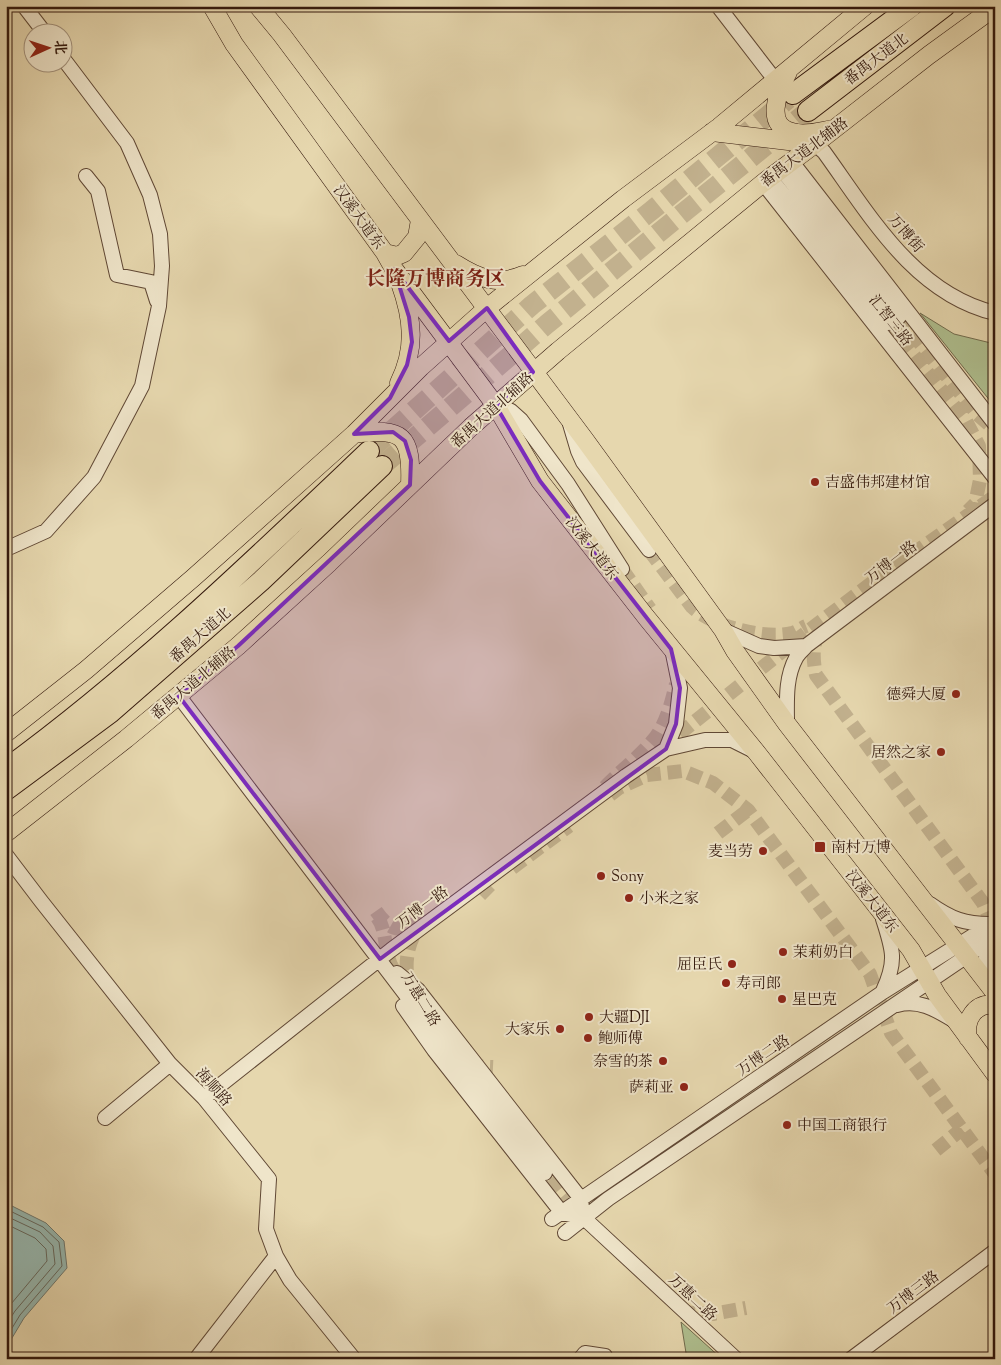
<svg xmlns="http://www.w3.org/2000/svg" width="1001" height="1365" viewBox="0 0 1001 1365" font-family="'Sorts Mill Goudy','Noto Serif SC',serif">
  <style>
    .green { fill: #afbf8f; stroke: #726c4e }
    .water { fill: #97b8b0; stroke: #6f786f }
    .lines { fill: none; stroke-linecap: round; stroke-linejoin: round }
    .shore { stroke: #66685e; stroke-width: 1 }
    .minor-tunnel { stroke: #c2b18e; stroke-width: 14; stroke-dasharray: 14 7; stroke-linecap: butt }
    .highway-tunnel { stroke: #c2b18e; stroke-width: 20; stroke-dasharray: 20 10; stroke-linecap: butt }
    .minor-casing { stroke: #604835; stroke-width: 16 }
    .major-casing { stroke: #34190d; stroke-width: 19 }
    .highway-casing { stroke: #34190d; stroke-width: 22 }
    .minor { stroke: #efe5ca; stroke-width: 14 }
    .major { stroke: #e6d7ae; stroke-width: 18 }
    .highway { stroke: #e6d7ae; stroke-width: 20 }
    .marked { fill: #7b2cbf; fill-opacity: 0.2; stroke: #7b2cbf; stroke-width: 4; stroke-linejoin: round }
    .poi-dot { fill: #8f2418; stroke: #efe5ca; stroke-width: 2 }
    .labels { text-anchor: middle; stroke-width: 4; stroke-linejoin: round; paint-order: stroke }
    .street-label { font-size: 15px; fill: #34190d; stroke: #efe5ca }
    .poi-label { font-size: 15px; fill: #34190d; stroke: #efe5ca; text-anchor: start }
    .district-label { font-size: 20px; font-weight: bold; fill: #7a1f14; stroke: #efe5ca }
  </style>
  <rect width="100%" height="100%" fill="#e6d7ae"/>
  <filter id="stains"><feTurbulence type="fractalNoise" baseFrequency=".004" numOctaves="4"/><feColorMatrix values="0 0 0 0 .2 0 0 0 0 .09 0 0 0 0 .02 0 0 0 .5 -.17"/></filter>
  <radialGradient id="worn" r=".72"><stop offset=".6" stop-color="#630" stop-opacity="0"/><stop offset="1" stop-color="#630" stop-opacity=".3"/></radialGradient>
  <path class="green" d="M920,313L954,334L995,344V407Z
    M681,1322L722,1359H687Z"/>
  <path class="water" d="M6,1203L46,1223L64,1241L67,1268L24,1318L6,1348Z"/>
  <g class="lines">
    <path class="shore" d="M6,1209L43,1227L59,1242L62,1266L20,1315L6,1338
      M6,1216L40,1232L53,1246L55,1264L15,1311L6,1325
      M6,1224L35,1238L46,1249L47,1261L6,1310"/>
    <path class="minor-tunnel" d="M899,317L978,415L994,429
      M888,323L966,421L979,446L980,480L975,504L968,511
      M649,550L692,607C712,626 765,640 792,633C797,632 801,628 806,626
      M622,569L650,609
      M819,632C812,646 813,660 816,675L983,903L995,931
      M663,747L799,638L873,582L995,496
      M605,787C619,772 650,748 659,732C668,717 672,700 676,684
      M610,795L619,788L647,775L683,771L713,783L748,810L870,974L891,1033L995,1174
      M718,833L748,810
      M512,868L569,826
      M483,888L490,895
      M376,911C391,932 400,933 422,920
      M377,917C386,929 384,942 388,956C390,965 394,971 399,978
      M411,991C404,971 405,948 417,930
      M469,1066L493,1067
      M936,1150L962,1129
      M538,1162L581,1212
      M681,1312L713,1314L746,1308"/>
    <path class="highway-tunnel" d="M369,451L532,305L651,211L788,99
      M382,466L547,324L808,111"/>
    <defs>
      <path id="minor" d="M24,6L44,32
        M718,6L775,80
        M815,144L824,152C869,214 914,294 995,313
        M792,162L995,424
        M781,169L899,317
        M86,176L98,191L117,275L151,282L157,301
        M770,178L888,323
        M763,183L995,478
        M496,406L503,407L511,411L521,420L568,484L622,569
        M570,424L578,451L583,462L649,550
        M6,549L46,531L94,477L142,386L159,306L162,266L160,234L150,195L127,143L62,57
        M723,630L759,646L774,648L806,646
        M178,695L431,1028L545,1173
        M787,724C787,702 785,678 796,658C798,654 803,650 806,646L995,504
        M666,749L676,724L680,688L672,649
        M6,855L41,901L170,1064L204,1098L269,1179L266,1229L276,1256L290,1280L354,1359
        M930,904C951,919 965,924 990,924
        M397,973L418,990L581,1199L582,1208
        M987,981C984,963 985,955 992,939
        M883,991C897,961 893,950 883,919
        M897,1005C918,999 935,1009 953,1020
        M403,1006L434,1050L562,1213L584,1218L736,1359
        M204,1098L391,950L626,776L666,749L705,740H732L754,751
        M105,1118L170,1064
        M552,1219L883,992L995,922
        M565,1233L608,1199L995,937
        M196,1359L276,1256
        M580,1359L585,1353L605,1356L606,1359
        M851,1359L995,1251"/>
      <path id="major" d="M212,6L234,44L385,253L394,269L496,406L540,481L646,617L757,753L911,950L937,995L995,1074
        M258,6L282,35L585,440L723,630L735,651L787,724L995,993
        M788,72C778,91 762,129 797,133C809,135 821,131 833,129
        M712,132L805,143
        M385,253L397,256L404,253L417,237L420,220
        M456,264C478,278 498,286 523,275
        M399,383C416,349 413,319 400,283
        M354,434C403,427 412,435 410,485
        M6,733L86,670L193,578L354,434L421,367L487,308L623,199L719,127L865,6
        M6,833L126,739L238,646L329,563L471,427L558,351L763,183L815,144L929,55L995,7
        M968,1038C964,1020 975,1002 995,1005"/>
      <path id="highway" d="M793,94L912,6
        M808,111L945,6
        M6,769C136,674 252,562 369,451
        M6,790L110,713L261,581L382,466"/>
    </defs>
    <use href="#minor" class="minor-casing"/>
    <use href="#major" class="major-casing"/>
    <use href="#highway" class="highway-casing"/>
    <use href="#minor" class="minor"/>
    <use href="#major" class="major"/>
    <use href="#highway" class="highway"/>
  </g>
  <path class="marked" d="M394,269L449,341L487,308L533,372L496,406L540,481L671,649L680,688L676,724L666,749L380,959L178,695L238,646L410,485L411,460L405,441L393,432L354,434L390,398L407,365L412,342L409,317Z"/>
  <g class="poi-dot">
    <circle cx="815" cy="482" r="5"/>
    <circle cx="956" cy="694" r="5"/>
    <circle cx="941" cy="752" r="5"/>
    <rect x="814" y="841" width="12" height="12" rx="2.5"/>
    <circle cx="763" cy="851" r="5"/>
    <circle cx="601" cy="876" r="5"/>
    <circle cx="629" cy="898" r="5"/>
    <circle cx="783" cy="952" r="5"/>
    <circle cx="732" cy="964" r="5"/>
    <circle cx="726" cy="983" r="5"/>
    <circle cx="782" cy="999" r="5"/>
    <circle cx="589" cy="1017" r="5"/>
    <circle cx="560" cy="1029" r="5"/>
    <circle cx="588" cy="1038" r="5"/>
    <circle cx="663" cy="1061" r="5"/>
    <circle cx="684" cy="1087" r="5"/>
    <circle cx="787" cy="1125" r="5"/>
  </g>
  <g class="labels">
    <g class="street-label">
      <text transform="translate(876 59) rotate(-37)" y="5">番禺大道北</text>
      <text transform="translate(804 152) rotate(-37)" y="5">番禺大道北辅路</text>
      <text transform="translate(359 217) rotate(54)" y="5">汉溪大道东</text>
      <text transform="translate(906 233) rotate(49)" y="5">万博街</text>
      <text transform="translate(891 320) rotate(52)" y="5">汇智三路</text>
      <text transform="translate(492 410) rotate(-42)" y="5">番禺大道北辅路</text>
      <text transform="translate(592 548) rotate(52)" y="5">汉溪大道东</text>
      <text transform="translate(891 562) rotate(-37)" y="5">万博一路</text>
      <text transform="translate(200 635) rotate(-41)" y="5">番禺大道北</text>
      <text transform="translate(193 683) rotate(-40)" y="5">番禺大道北辅路</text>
      <text transform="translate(872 901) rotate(52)" y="5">汉溪大道东</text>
      <text transform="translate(422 907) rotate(-36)" y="5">万博一路</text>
      <text transform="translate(421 999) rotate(59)" y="5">万惠二路</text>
      <text transform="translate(763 1055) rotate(-34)" y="5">万博二路</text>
      <text transform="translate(214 1087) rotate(48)" y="5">海顺路</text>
      <text transform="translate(913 1292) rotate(-37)" y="5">万博三路</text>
      <text transform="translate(693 1297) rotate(43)" y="5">万惠二路</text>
    </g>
    <g class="poi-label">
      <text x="825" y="487">吉盛伟邦建材馆</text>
      <text x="946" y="699" text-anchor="end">德舜大厦</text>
      <text x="931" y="757" text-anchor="end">居然之家</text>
      <text x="831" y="852">南村万博</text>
      <text x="753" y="856" text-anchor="end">麦当劳</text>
      <text x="611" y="881">Sony</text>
      <text x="639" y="903">小米之家</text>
      <text x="793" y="957">茉莉奶白</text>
      <text x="722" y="969" text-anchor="end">屈臣氏</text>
      <text x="736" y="988">寿司郎</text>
      <text x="792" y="1004">星巴克</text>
      <text x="599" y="1022">大疆DJI</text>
      <text x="550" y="1034" text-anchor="end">大家乐</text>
      <text x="598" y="1043">鲍师傅</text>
      <text x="653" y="1066" text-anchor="end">奈雪的茶</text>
      <text x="674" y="1092" text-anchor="end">萨莉亚</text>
      <text x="797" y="1130">中国工商银行</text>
    </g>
    <g class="district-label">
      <text x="435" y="285">长隆万博商务区</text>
    </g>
  </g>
  <rect width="1001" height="1365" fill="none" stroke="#e6d7ae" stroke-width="25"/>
  <rect x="8" y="8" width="986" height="1350" fill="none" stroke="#34190d" stroke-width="2.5"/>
  <rect x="12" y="12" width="976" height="1340" fill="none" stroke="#34190d"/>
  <g transform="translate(48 48) rotate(87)"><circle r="24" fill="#efe5ca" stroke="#a4937e"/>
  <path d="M0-4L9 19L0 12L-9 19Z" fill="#8f2418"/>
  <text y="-8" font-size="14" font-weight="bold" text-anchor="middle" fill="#34190d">北</text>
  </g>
  <rect width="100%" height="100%" filter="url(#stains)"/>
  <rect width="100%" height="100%" fill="url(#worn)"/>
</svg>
